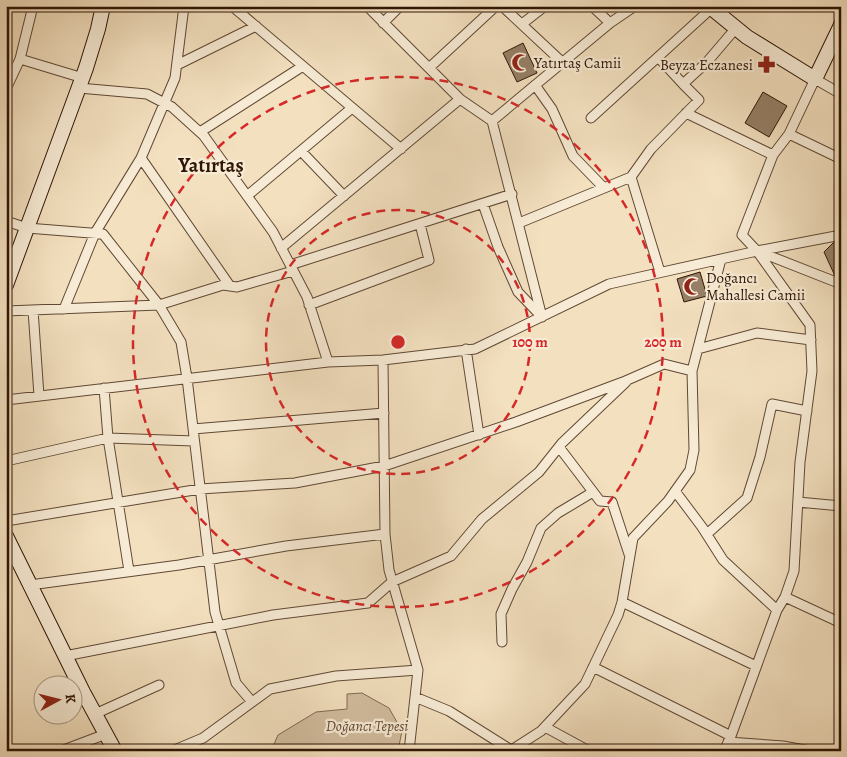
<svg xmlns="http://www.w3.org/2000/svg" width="847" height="757" viewBox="0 0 847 757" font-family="Alegreya,serif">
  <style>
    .green { fill: #d2bd9f; stroke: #806952 }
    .building { fill: #957f66; stroke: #2f1505 }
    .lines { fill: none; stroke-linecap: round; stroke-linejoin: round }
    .street-casing { stroke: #604834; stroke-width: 11 }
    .secondary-casing { stroke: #2f1505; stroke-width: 16 }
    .street { stroke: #f7ebd5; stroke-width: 9 }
    .secondary { stroke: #f7ebd5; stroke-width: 14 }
    .ring { fill: none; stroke: #d62828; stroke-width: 2.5; stroke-dasharray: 9 6 }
    .labels { text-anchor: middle; stroke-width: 4.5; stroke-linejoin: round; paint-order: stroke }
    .poi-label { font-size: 15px; fill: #2f1505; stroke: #f7ebd5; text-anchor: start }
    .park-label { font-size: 15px; font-style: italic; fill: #604733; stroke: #f7ebd5 }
    .district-label { font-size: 20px; font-weight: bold; fill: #2f1505; stroke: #f7ebd5 }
    .centre { fill: #d62828; stroke: #f7ebd5; stroke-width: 2.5 }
    .ring-label { font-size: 15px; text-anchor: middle; font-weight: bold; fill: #d62828; stroke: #f7ebd5; stroke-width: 4.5; stroke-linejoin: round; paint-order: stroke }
  </style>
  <rect width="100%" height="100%" fill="#f3e0bf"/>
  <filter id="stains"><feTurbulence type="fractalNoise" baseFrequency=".004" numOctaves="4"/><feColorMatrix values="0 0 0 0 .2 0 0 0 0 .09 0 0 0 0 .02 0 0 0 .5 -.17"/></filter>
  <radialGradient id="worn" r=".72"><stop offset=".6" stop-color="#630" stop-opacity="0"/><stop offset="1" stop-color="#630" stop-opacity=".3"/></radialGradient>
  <path class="green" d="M362,693L389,708L402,731L398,751H271L278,735L316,712L347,709V694Z"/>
  <path class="building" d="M523,43L537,73L517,82L503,53Z
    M763,92L787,106L769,137L745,123Z
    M836,240H841V277L835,276L824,252Z
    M700,272L707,296L684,302L677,279Z"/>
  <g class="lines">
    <defs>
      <path id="street" d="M232,6L401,149
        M367,6L460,99L492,121L542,317
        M502,6L562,62
        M592,6L610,23
        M840,6L841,7
        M383,23L400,6
        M522,24L545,6
        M658,57L683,84
        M20,59L33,6
        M177,65L256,26
        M429,68L496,6
        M535,85L552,109L573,156L604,188
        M79,88L147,94L172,107L204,136L273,232L307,297L328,362
        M6,89L20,59L83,78
        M841,94L815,79L789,134L773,155L742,235L757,251L841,284
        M686,113L773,155
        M591,118L714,6
        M492,121L610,23L635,6
        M200,132L303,66
        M789,134L841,159
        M301,151L344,196
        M141,158L230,286
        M247,196L352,108
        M483,204L498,247L518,292L542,317
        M6,221L27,228L103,234L159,305L181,342L187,378L215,612L236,683L252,702
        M519,223L631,177
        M281,248L460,99
        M757,251L810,325L812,371L800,462L794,571L785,597L841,623
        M290,265L512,194
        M660,272L631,177L651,149L699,100L683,84L707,62L736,28
        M309,305L429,260L420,224
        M64,309L95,233L141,158L175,78L184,6
        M33,310L39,396
        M6,311L159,305L223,285L237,287L293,271
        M466,349L479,435
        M698,349L757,333L811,340
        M383,360L385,534L389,570L418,670L409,751
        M104,388L108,438L129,571
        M6,400L328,362L383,360L475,349L609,284L757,251L841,235
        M193,429L384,413
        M559,447L600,501L612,502L629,554
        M6,461L108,438L194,441
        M675,491L702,527L723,560L777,610
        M798,502L841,506
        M6,521L200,489L295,483L384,466L516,422L623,382L664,364L692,371
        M707,534L747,498L760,457L772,404L807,411
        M30,585L179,565L286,546L385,534
        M622,602L756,666
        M502,642L501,614L512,589L527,562L541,528L558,513L593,492
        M65,656L273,615L368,603L392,582L451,556L482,519L539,472L562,443L626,382
        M593,667L731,736
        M415,697L449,711L511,750
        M95,714L159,685
        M545,727L589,751
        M728,742L783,746L810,751
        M61,751L106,734
        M172,751L203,738L270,689L336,676L418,670
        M510,751L541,731L585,684L618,615L622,602L633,538L668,501L690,470L694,450L692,371L721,259
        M724,751L731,736L777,610L785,597
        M840,751L841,750"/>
      <path id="secondary" d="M709,6L747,37L815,79L841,25
        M6,285L86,68L98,29L103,6
        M6,536L83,692L115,751"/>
    </defs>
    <use href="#street" class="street-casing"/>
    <use href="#secondary" class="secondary-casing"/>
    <use href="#street" class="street"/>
    <use href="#secondary" class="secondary"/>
  </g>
  <g class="ring">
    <circle cx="398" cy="342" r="132"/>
    <circle cx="398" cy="342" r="265"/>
  </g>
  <defs>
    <symbol id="mosque-bare" viewBox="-9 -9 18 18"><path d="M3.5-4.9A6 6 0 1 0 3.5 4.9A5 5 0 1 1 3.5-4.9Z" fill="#8f2418" stroke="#f7ebd5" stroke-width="2.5" paint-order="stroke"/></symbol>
    <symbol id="pharmacy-bare" viewBox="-9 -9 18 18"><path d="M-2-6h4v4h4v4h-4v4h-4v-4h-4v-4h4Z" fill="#8f2418" stroke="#f7ebd5" stroke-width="2.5" paint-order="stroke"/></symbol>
  </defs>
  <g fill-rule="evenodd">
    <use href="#mosque-bare" x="508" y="50" width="25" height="25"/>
    <use href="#pharmacy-bare" x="754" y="52" width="25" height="25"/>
    <use href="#mosque-bare" x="680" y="274" width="25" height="25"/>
  </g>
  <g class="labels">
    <g class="poi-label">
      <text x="534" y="68">Yatırtaş Camii</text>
      <text x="753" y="70" text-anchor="end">Beyza Eczanesi</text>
      <text x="706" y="283">Doğancı<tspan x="706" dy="17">Mahallesi Camii</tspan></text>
    </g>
    <g class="park-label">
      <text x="367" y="731">Doğancı Tepesi</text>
    </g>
    <g class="district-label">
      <text x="211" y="172">Yatırtaş</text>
    </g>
  </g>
  <circle cx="398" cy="342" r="8" class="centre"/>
  <g class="ring-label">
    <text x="530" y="347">100 m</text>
    <text x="663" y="347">200 m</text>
  </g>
  <rect width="847" height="757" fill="none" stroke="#f3e0bf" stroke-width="25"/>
  <rect x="8" y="8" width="832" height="742" fill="none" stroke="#2f1505" stroke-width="2.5"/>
  <rect x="12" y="12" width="822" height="732" fill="none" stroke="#2f1505"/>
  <g transform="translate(58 700) rotate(83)"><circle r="24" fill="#f7ebd5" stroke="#a79582"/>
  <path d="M0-4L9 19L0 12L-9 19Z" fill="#8f2418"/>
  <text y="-8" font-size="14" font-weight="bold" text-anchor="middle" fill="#2f1505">K</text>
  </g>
  <rect width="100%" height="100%" filter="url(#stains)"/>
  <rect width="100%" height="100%" fill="url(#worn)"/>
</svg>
